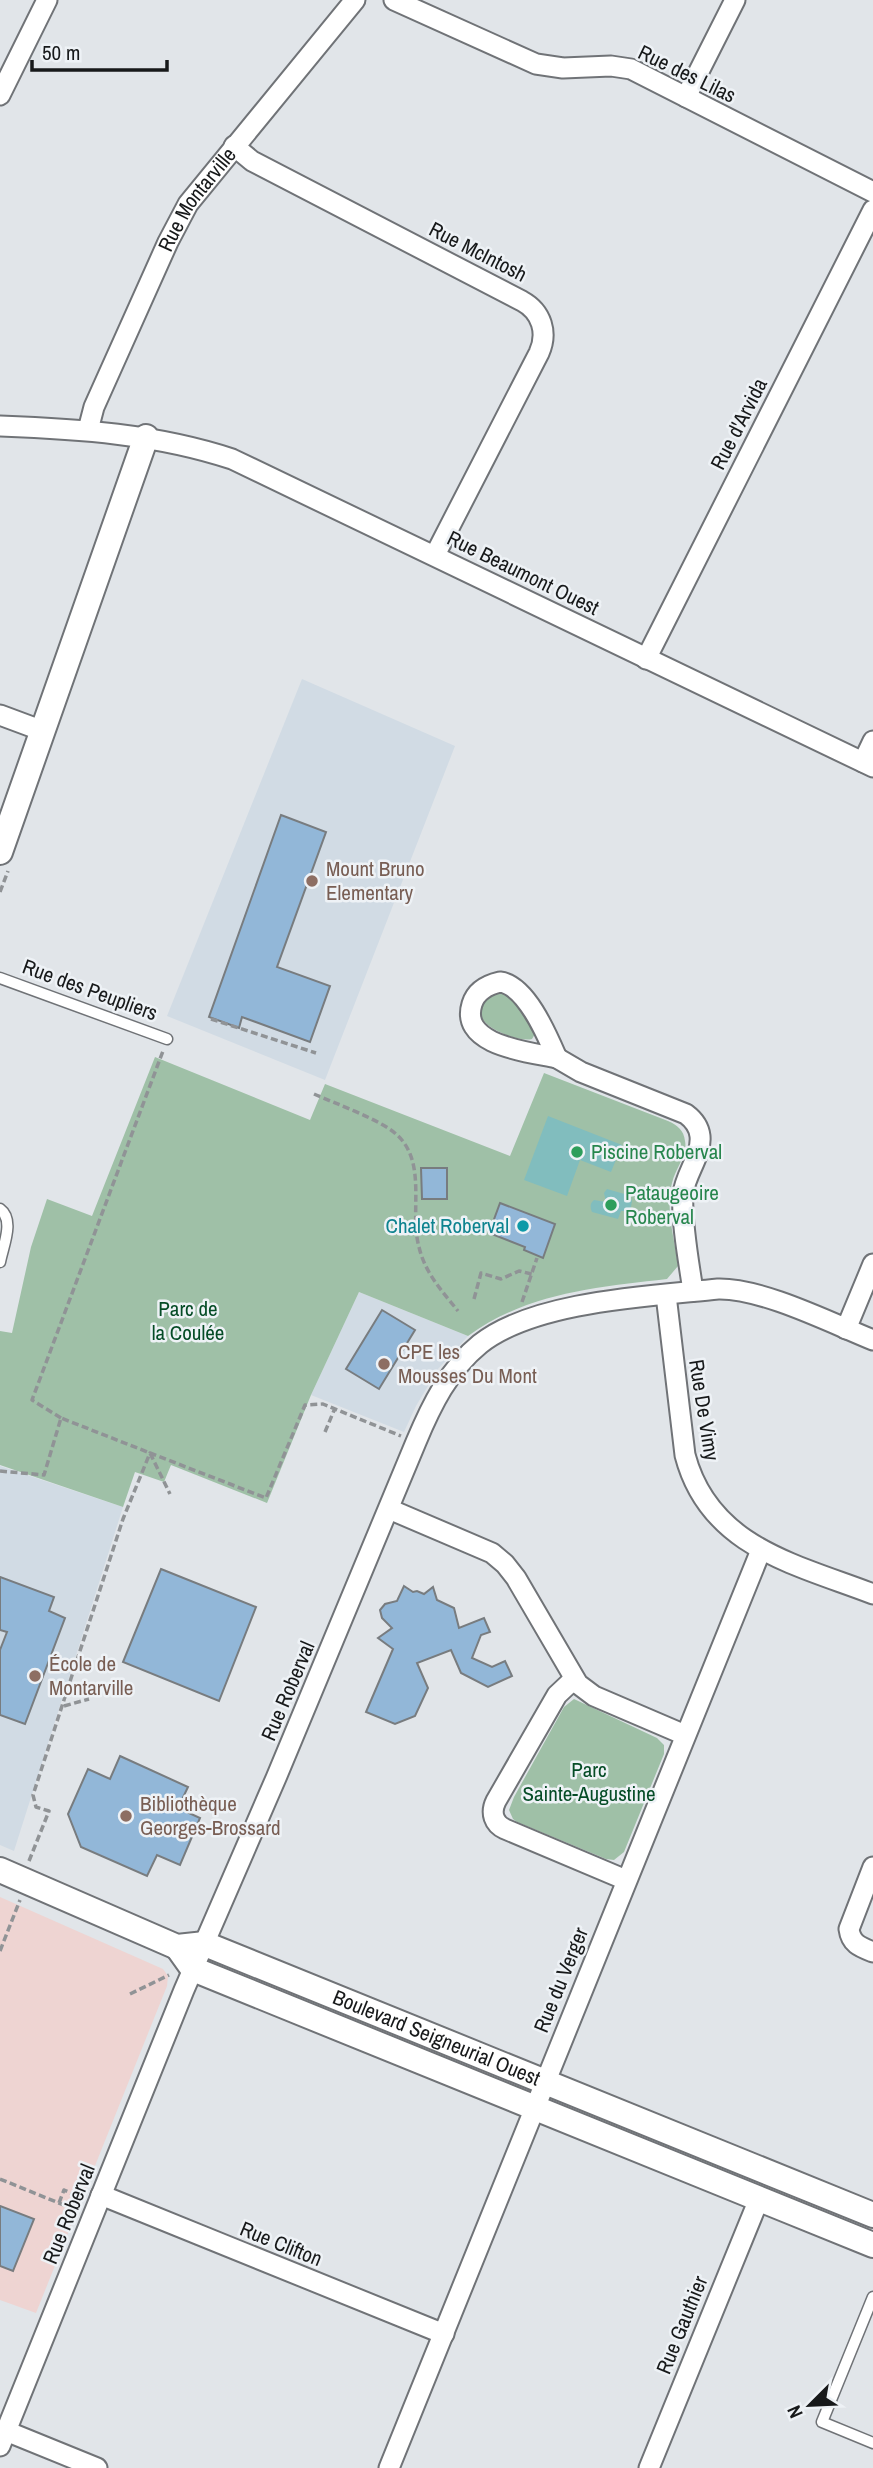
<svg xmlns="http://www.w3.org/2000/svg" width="873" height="2468" viewBox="0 0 873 2468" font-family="'Archivo Narrow',sans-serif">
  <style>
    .commercial { fill: #eed4d2 }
    .built { fill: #d1dbe4 }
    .green { fill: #9fc0a7 }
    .water { fill: #81bdbe }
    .building { fill: #92b7d8; stroke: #787c7f; stroke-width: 2 }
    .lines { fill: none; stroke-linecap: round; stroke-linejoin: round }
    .service-casing { stroke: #707377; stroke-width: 13 }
    .minor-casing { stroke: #707377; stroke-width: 23 }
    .tertiary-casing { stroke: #707377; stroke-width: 28 }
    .path { stroke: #909396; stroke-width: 3.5; stroke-dasharray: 7 3.5; stroke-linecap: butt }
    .service { stroke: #fff; stroke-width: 10 }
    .minor { stroke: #fff; stroke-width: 19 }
    .tertiary { stroke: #fff; stroke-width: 24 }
    .education-dot { fill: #8d6e63; stroke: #eef2f6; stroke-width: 2.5 }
    .leisure-dot { fill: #2e9e5b; stroke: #eef2f6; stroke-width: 2.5 }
    .culture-dot { fill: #0f9aa8; stroke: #eef2f6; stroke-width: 2.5 }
    .labels { text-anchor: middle; stroke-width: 5; stroke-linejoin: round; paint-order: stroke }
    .street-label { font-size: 21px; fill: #17191a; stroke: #eef2f6 }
    .education-label { font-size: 21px; fill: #785e54; stroke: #eef2f6; text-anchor: start }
    .leisure-label { font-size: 21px; fill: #27864d; stroke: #eef2f6; text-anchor: start }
    .culture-label { font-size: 21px; fill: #0d838f; stroke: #eef2f6; text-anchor: end }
    .park-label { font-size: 21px; fill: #054c26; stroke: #eef2f6 }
  </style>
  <rect width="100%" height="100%" fill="#e1e5e9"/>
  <path class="commercial" d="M0,1897L163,1969L168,1976L167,1986L36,2313L0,2300Z"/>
  <path class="built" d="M302,679L455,746L325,1080L167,1016Z
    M359,1292L468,1336L438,1369L416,1406L404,1432L311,1395Z
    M0,1466L123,1507L14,1851L0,1845Z"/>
  <path class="green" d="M501,993C515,998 531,1019 535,1034L532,1039C521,1042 491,1031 484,1021C474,1007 487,995 501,993Z
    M155,1057L310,1120L325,1084L510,1156L544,1073L668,1121C677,1125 684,1130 685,1141C688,1155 675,1169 672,1183C665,1209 675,1240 678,1266L667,1279C598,1287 526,1293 468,1336L359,1292L311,1395L267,1503L171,1465L164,1482L135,1472L123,1507L0,1465V1331L12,1333L31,1247L47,1199L92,1216Z
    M574,1699L657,1738L664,1745V1754L624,1852L614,1860L606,1859L517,1822L513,1819L509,1810L514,1797L564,1707Z"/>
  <path class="water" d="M548,1116L622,1145L611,1172L580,1160L567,1196L524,1180Z
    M607,1189L628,1195L632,1201L631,1207L626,1211H621L618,1219L592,1212C590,1207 590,1203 594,1200L606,1202L604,1193Z"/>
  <path class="building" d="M281,815L326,832L277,967L330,986L310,1042L242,1017L239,1028L209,1017Z
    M421,1168H447V1199H422Z
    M500,1203L555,1224L543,1258L524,1250L525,1247L489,1233Z
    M382,1310L415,1330L379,1389L346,1369Z
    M161,1569L256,1607L219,1701L123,1662Z
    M0,1577L54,1597L49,1611L65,1618L25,1724L0,1715V1650L7,1632L0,1630Z
    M404,1586L413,1592L417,1591L424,1594L433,1587L437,1600L454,1608L459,1628L484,1618L490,1632L481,1635L472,1658L492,1667L505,1661L512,1676L488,1687L461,1673L451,1650L417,1663L428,1688L415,1716L395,1724L366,1712L393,1649L378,1638L392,1628L382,1618L380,1610L385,1604L397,1601Z
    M120,1756L188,1787L178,1808L200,1818L180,1865L157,1855L147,1876L81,1847L68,1814L88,1769L110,1779Z
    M0,2206L34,2219L13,2271L0,2266Z"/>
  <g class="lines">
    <defs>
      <path id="service" d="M0,978L167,1039
        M0,1209C15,1220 3,1246 0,1262
        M873,2297L822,2422L873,2443"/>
      <g id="minor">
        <path d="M394,0L536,64L563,68L611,66L631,69L873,192"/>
        <path d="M0,95L47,0"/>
        <path d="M686,97L735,0"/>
        <path d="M234,146L252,161L522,301C542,312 548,333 539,353L435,555"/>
        <path d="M0,426C79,429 156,434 232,459L873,767"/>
        <path id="s1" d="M88,430L94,407L168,242L188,204L355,0"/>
        <path d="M646,659L873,210"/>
        <path d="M0,715L43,731"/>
        <path d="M863,762L873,741"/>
        <path d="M500,982C526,985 547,1035 557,1058C530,1052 459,1046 472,1004C476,991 487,985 500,982Z"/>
        <path d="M557,1058L581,1072L686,1114C694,1120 699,1127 700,1136C702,1156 685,1174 683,1194C681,1221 689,1263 693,1291"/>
        <path d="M666,1295L685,1455C709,1547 795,1564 873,1594"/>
        <path d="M846,1329L873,1264"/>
        <path d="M389,1509L492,1553L505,1564L516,1578L578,1684L594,1696L685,1735"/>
        <path d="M574,1679L557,1695L496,1801C490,1813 494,1824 505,1829L626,1880"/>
        <path d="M873,1867L849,1929C851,1944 860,1947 873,1952"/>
        <path d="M101,2195L444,2334"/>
        <path d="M6,2431L97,2468"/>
        <path d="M0,2446L184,1990L276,1778L416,1442C431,1406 449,1369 480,1344C534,1301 651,1296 718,1289C762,1288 831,1323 873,1340"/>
        <path d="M389,2468L761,1550"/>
        <path d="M649,2468L759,2199"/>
      </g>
      <g id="tertiary">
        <path d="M0,852L146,437"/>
        <path id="s2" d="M0,1870L177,1947L205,1944L873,2215"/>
        <path d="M178,1948L193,1969L873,2245"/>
      </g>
    </defs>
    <use href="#service" class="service-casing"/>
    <use href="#minor" class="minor-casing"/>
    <use href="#tertiary" class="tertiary-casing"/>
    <path class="path" d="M0,892L8,871
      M211,1019L316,1053
      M314,1094C334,1103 381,1120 396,1134C428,1162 409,1211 419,1247C425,1273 442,1291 458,1311
      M474,1299L481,1273L501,1279L519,1271L532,1274
      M522,1302L537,1258
      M61,1418L32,1400L163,1051
      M325,1432L335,1408
      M0,1471L44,1475L61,1418L150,1453L170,1494
      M64,1706L89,1699
      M29,1861L49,1811L36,1807L33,1795L123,1519L150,1453L266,1498L305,1405L323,1404L401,1436
      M0,1951L20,1900
      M130,1994L169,1975
      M0,2179L76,2210
      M59,2203L64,2190L82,2198"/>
    <use href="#service" class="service"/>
    <use href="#minor" class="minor"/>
    <use href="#tertiary" class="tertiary"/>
  </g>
  <g class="education-dot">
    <circle cx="312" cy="881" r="7"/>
    <circle cx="384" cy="1364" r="7"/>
    <circle cx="35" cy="1676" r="7"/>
    <circle cx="126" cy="1816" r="7"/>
  </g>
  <g class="leisure-dot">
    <circle cx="577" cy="1152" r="7"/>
    <circle cx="611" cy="1205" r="7"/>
  </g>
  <circle class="culture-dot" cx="523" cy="1226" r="7"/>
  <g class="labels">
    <g class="street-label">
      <text transform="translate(687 74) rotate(26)" y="7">Rue des Lilas</text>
      <text dy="7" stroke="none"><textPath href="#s1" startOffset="256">Rue Montarville</textPath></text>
      <text transform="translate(478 252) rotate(27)" y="7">Rue McIntosh</text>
      <text transform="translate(739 424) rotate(-63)" y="7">Rue d'Arvida</text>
      <text transform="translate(523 573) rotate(26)" y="7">Rue Beaumont Ouest</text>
      <text transform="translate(90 990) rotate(20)" y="7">Rue des Peupliers</text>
      <text transform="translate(704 1410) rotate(81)" y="7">Rue De Vimy</text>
      <text transform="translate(288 1691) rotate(-67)" y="7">Rue Roberval</text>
      <text transform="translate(561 1980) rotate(-68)" y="7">Rue du Verger</text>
      <text dy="7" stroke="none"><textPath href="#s2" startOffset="471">Boulevard Seigneurial Ouest</textPath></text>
      <text transform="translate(69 2214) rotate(-68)" y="7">Rue Roberval</text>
      <text transform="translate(281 2244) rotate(22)" y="7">Rue Clifton</text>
      <text transform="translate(682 2325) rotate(-68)" y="7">Rue Gauthier</text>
    </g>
    <g class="education-label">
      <text x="326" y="876">Mount Bruno<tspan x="326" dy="24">Elementary</tspan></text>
      <text x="398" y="1359">CPE les<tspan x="398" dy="24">Mousses Du Mont</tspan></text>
      <text x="49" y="1671">École de<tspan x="49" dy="24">Montarville</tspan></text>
      <text x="140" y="1811">Bibliothèque<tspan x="140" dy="24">Georges-Brossard</tspan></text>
    </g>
    <g class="leisure-label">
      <text x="591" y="1159">Piscine Roberval</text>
      <text x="625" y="1200">Pataugeoire<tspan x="625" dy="24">Roberval</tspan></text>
    </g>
    <g class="culture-label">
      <text x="509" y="1233">Chalet Roberval</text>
    </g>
    <g class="park-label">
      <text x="188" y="1316">Parc de<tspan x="188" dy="24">la Coulée</tspan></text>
      <text x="589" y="1777">Parc<tspan x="589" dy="24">Sainte-Augustine</tspan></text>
    </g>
  </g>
  <g transform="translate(810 2405) rotate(246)" stroke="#eef2f6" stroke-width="5" paint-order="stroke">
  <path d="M0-5L12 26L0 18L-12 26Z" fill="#17191a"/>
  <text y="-10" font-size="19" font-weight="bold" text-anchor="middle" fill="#17191a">N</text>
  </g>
  <path d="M32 60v10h135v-10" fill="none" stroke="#17191a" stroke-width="3.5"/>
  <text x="42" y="60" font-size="21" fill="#17191a" stroke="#eef2f6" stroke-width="5" paint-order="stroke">50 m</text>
</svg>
